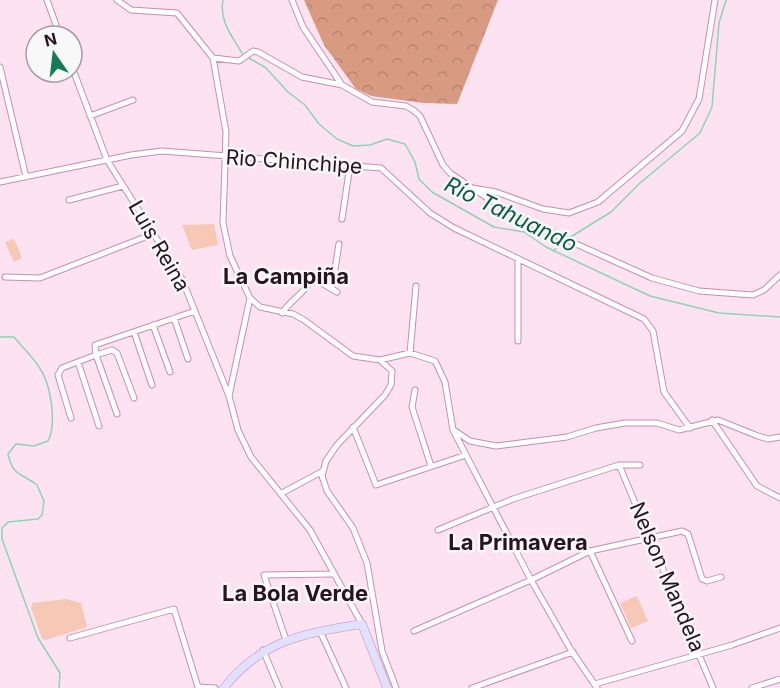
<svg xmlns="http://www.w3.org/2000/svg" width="780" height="688" viewBox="0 0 780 688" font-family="Inter,sans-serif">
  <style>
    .forest { fill: url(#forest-crowns) }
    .pitch { fill: #f7c8b5 }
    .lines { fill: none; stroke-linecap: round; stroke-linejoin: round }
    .stream { stroke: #90d3b2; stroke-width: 1.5 }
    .minor-casing { stroke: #ca8cb1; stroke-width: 7 }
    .secondary-casing { stroke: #ca8cb1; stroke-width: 9 }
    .minor { stroke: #fff; stroke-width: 5 }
    .secondary { stroke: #e1e0fe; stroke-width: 8 }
    .labels { text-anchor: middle; stroke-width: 5; stroke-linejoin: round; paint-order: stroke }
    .street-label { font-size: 21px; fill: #291221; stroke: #f8f8f8 }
    .water-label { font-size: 22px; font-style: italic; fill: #065d40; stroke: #f8f8f8 }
    .neighbourhood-label { font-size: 22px; font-weight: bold; fill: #291221; stroke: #f8f8f8 }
  </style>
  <defs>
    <pattern id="forest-crowns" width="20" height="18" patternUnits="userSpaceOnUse" patternTransform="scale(1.5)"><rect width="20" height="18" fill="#d89b82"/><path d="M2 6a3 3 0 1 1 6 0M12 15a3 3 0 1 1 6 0" fill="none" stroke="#b98470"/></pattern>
  </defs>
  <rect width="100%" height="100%" fill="#fde2f1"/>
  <path class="forest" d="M304,0H498L457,104L424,103L371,96L356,89L324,45Z"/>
  <path class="pitch" d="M214,224L218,245L192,250L182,225Z
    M14,239L22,258L14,262L5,242Z
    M637,596L648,621L631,628L620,603Z
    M66,599L81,603L87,627L46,640L42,638L31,608L32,603Z"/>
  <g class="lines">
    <path class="stream" d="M223,0C219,21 232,36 242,53
      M249,58L266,68L288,92L305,105L319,124L337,139L353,146L370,145L387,139L405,144L415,162L419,179L432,192L494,227L524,232L546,247L650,296L719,313L780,317
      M569,238L611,212L640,183L700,133L712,107L719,23L726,0
      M553,251L559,246
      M0,337H14C22,347 32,356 39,367C51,383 57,424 48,441L34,446L16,444L8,454C13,477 22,473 37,485L44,501L42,515L38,519L8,522L2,528V539L38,638L60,673L59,688"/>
    <defs>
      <path id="minor" d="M47,0L60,36
        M117,0L131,10L177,13L213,58L239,61L253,51L258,52L302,77L342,85
        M292,0L303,27L342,85L372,102L406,106L413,110L420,116L443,165L450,173L472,188L496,192L543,209L569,213L598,202L682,131L699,99L715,0
        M213,58L226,132L223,223L230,256L250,298L260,307L293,314L304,320L353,356L380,360L410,353L435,361L445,382L453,430L531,580L571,650L597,688
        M0,67L26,177
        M72,67L107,160L182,279L229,396L238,430L251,457L310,530L362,624
        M90,116L133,100
        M0,182L131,155L162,151L381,168L430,213L454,228L644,319L653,331L664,392L690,428
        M474,189L502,208L545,230L652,278L699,291L753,295L764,290L780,275
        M69,200L123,186
        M342,219L350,165
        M5,277L40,278L153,234
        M332,288L339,244
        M282,313C291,300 302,295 310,282L318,281L337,292
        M174,318L188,359
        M153,325L170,372
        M134,332L152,385
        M518,341V259
        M410,353L416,286
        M381,361L392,371L391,385L385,395L337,445L326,461L322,476L327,491L353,528L367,563L382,651L396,688
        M78,362L99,426
        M415,390L412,407L431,466
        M229,396L250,298
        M117,414L96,355L112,350L117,353L134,398
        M71,418L58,375L62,368L96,355L95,345L195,311
        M712,420L757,486L780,498
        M353,427L376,485L466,455
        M455,431L470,441L496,446L567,437L596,428L625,423H657L679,430L718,420L758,436L768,439L780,437
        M619,465L713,688
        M282,493L323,471
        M438,530L513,499L619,465H640
        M590,551L632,641
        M320,631L346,688
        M414,631L531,580L590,551L682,531L688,534L702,579L707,581L721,577
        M70,638L174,609L198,687L215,688
        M286,640L264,575L332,574
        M263,650L279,688
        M595,684L732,645L780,628
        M472,688L573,652
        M752,688L780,679"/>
      <path id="secondary" d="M224,688C261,640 305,633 362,624L387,688"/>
    </defs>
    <use href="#minor" class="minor-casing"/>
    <use href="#secondary" class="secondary-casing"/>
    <use href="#minor" class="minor"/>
    <use href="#secondary" class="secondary"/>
  </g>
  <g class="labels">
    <g class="street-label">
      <text transform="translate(294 162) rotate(4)" y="7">Rio Chinchipe</text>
      <text transform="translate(159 246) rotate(60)" y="7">Luis Reina</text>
      <text transform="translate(667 577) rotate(67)" y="7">Nelson Mandela</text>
    </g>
    <g class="water-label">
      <text transform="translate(511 214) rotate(26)" y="8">Río Tahuando</text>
    </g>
    <g class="neighbourhood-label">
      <text x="286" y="284">La Campiña</text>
      <text x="518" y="550">La Primavera</text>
      <text x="295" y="601">La Bola Verde</text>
    </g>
  </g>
  <g transform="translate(54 54) rotate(346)"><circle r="28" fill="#f8f8f8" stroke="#a59ca2" stroke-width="1.5"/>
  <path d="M0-4.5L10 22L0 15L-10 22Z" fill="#127c57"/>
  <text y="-9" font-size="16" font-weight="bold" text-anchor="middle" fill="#291221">N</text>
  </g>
</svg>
